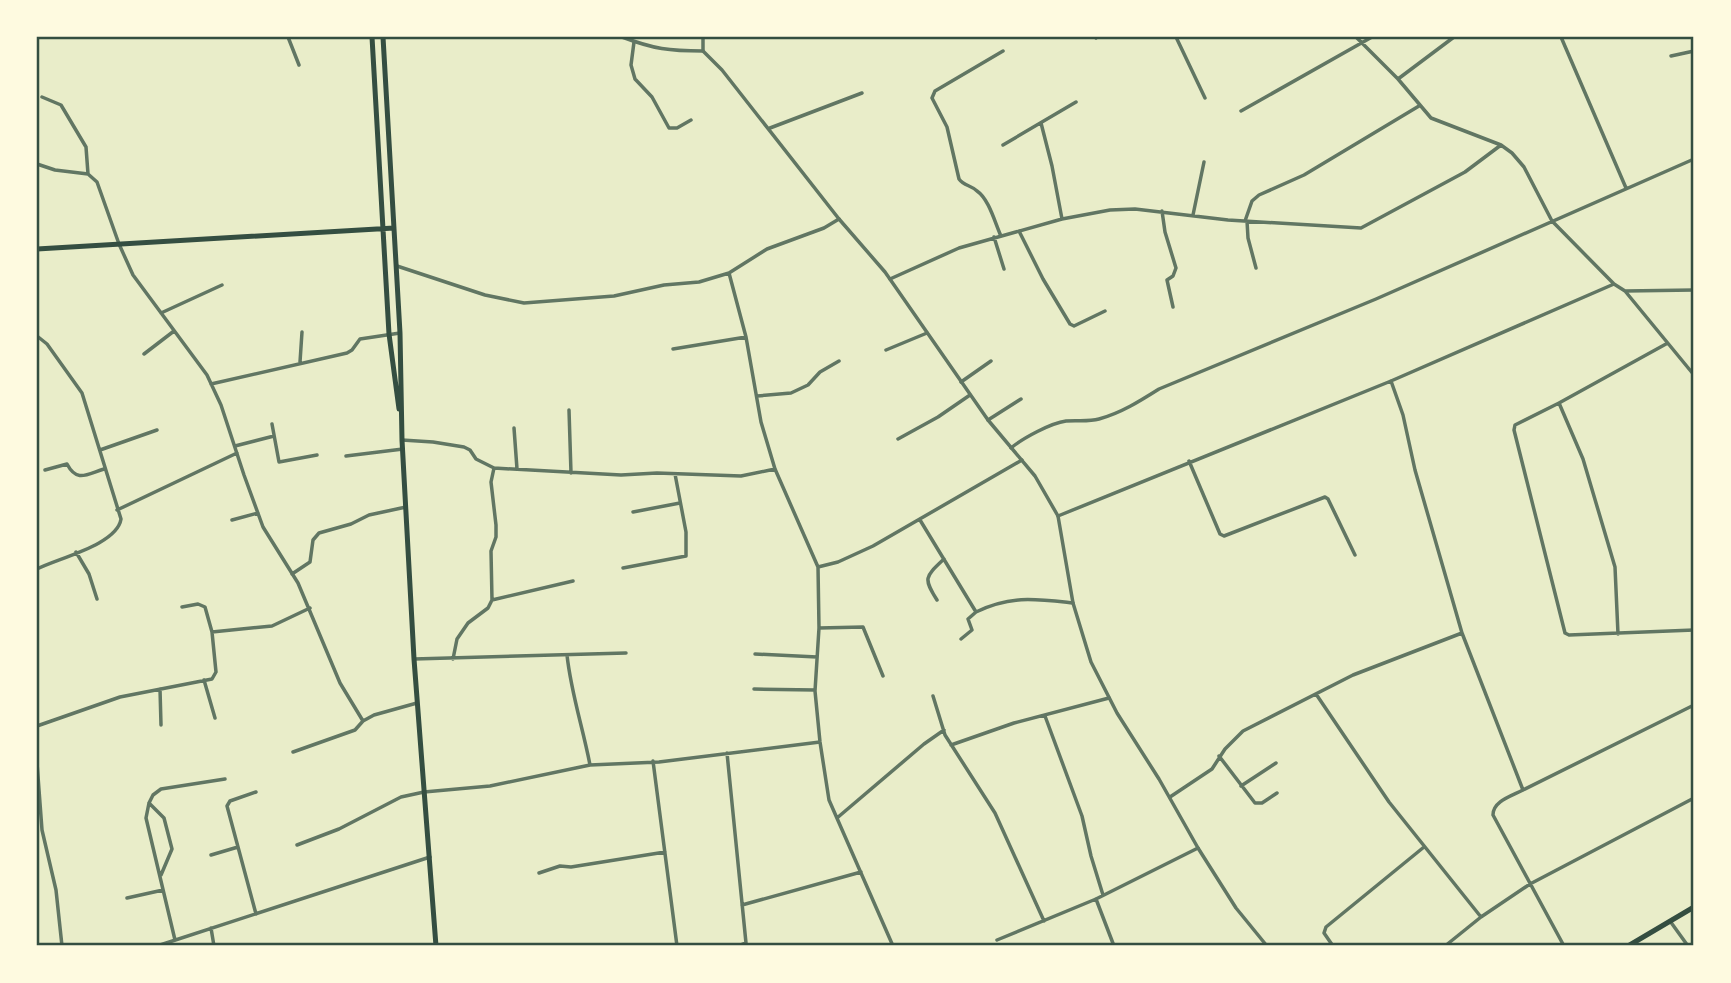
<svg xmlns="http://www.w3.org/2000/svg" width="1731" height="983" viewBox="0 0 1731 983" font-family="'Sofia Sans Condensed',sans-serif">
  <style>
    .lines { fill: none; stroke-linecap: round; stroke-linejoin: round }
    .minor { stroke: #617663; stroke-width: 3.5 }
    .tertiary { stroke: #617663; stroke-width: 3.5 }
    .primary { stroke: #344e41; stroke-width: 5 }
    .neatline { fill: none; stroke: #344e41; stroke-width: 2.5 }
  </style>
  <rect width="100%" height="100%" fill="#e9edc9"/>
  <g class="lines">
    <path class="minor" d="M288,37L299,65
      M1095,37L1096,38
      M1176,37L1205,98
      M1356,37L1398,79L1431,118L1501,145L1512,153L1524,167L1552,221L1614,284L1625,291L1694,375
      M1561,37L1626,188
      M634,42L631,65L635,79L652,97L669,128H677L691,120
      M703,51V37
      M1671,56L1694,51
      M1398,79L1454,37
      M42,97L61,105L86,147L88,174
      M1241,111L1372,37
      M1041,123L1052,166L1062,219
      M770,128L862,93
      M1003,145L1076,102
      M37,164L55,170L88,174L97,182L119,244L133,275L207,375L221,405L244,475L263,527L298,583L340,683L363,721
      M1162,211L1165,232L1176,268L1173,276L1167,280L1173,307
      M1193,215L1204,162
      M1245,221L1252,201L1259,195L1304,175L1419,106
      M1247,221L1248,238L1256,268
      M1019,231L1043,279L1070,324L1074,326L1105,311
      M1001,236C995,223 989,199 977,191C971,185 964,186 959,179L947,127L932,98L935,91L1003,51
      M994,237L1004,269
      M397,266L485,295L524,303L614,296L664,285L699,282L729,273L767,249L824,228L839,219
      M729,273L746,337L761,422L775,469L818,567L819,628L815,691L820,742L829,800L893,946
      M890,279L959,248L1062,219L1110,210L1135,209L1228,220L1361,228L1465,172L1501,145
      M1625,291L1694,290
      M161,313L222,285
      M37,336L47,344L82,393L121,519C117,545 58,558 37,569
      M673,349L746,337
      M886,350L927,333
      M144,354L174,331
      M300,362L302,332
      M1391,381L1403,415L1415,470L1462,633L1523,790
      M961,382L991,361
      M211,384L347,353L352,350L360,339L400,333
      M757,396L791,393L808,385L820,372L839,361
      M1559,403L1515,425L1514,430L1565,633L1569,635L1694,630
      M569,410L571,473
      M988,420L1021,399
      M272,424L279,462L317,455
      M514,428L517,469
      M898,439L938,417L970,395
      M402,440L433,442L464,447L470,450L476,459L494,468L621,475L657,473L741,476L775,469
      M235,446L274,436
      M1011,448C1023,438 1051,423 1066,421C1077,420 1088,422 1099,419C1121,413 1140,401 1159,389L1376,299L1694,159
      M100,450L157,430
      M346,456L403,449
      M1189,461L1220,534L1224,536L1325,497L1328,499L1355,555
      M45,470L67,464C77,483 87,474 104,469
      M117,510L237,453
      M633,512L680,503
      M1058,516L1391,381L1614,284
      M232,520L258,513
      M920,520L976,612C1011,595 1036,599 1073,603
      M76,552L89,574L97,599
      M818,567L838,562L873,546L1022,460
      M623,568L686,556V532L675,474
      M292,574L310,562L313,540L319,533L351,524L369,515L406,507
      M492,600L573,581
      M937,600C923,578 925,577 944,559
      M182,607L198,604L205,607L212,632
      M819,628L863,627L883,676
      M1618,634L1615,567L1583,459L1559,403L1666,344
      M961,639L972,630L968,619L976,612
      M755,654L817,657
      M567,655C571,693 583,728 590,765
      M414,659L626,653
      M453,659L457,639L468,623L488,608L492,600L491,551L496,537V525L491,482L494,468
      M204,680L215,718
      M160,689L161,725
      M754,689L815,690
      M1316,694L1389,802L1481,917
      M933,696L945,735L995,813L1044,921
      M1045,716L1082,816L1091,856L1103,895
      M37,726L120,697L212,679L216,672L212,632L272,626L310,608
      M951,745L1014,723L1109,698
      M293,752L355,730L363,721L374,715L417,703
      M727,753L746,943L738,946
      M1219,756L1255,803H1262L1277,793
      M653,761L677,946
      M37,763L42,830L56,890L62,946
      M1241,786L1276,763
      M256,792L230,801L227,806L256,914
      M1170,797L1212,769L1225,749L1243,731L1353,675L1462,633
      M149,803L164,818L172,849L161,875
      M837,818L924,744L944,730
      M297,845L339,829L401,797L424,792L490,786L590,765L659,762L820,742
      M211,855L238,847
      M539,873L560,866L571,867L665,852
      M127,898L163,890
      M1096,899L1114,946
      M742,905L861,872
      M1670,921L1688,946
      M211,928L214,946
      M175,940L146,818L149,803L153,795L161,789L225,779
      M997,940L1096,899L1198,848
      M157,946L430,857
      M1333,946L1324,933L1326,927L1424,847
      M1445,946L1481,917L1530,884L1694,798
      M1564,946L1493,815C1493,801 1512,796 1523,790L1694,705"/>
    <path class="tertiary" d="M622,37C654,49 669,51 703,51L722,70L839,219L885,272L988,420L1035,476L1058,516L1073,603L1091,662L1117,713L1159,779L1198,848L1236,908L1267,946"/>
    <path class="primary" d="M372,37L389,334L399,409
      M383,37L400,333L402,440L414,659L436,946
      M37,249L394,228
      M1628,946L1694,907"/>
  </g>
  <rect width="1731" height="983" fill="none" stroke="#fefae0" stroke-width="77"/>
  <rect x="38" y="38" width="1654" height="906" class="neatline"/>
</svg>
